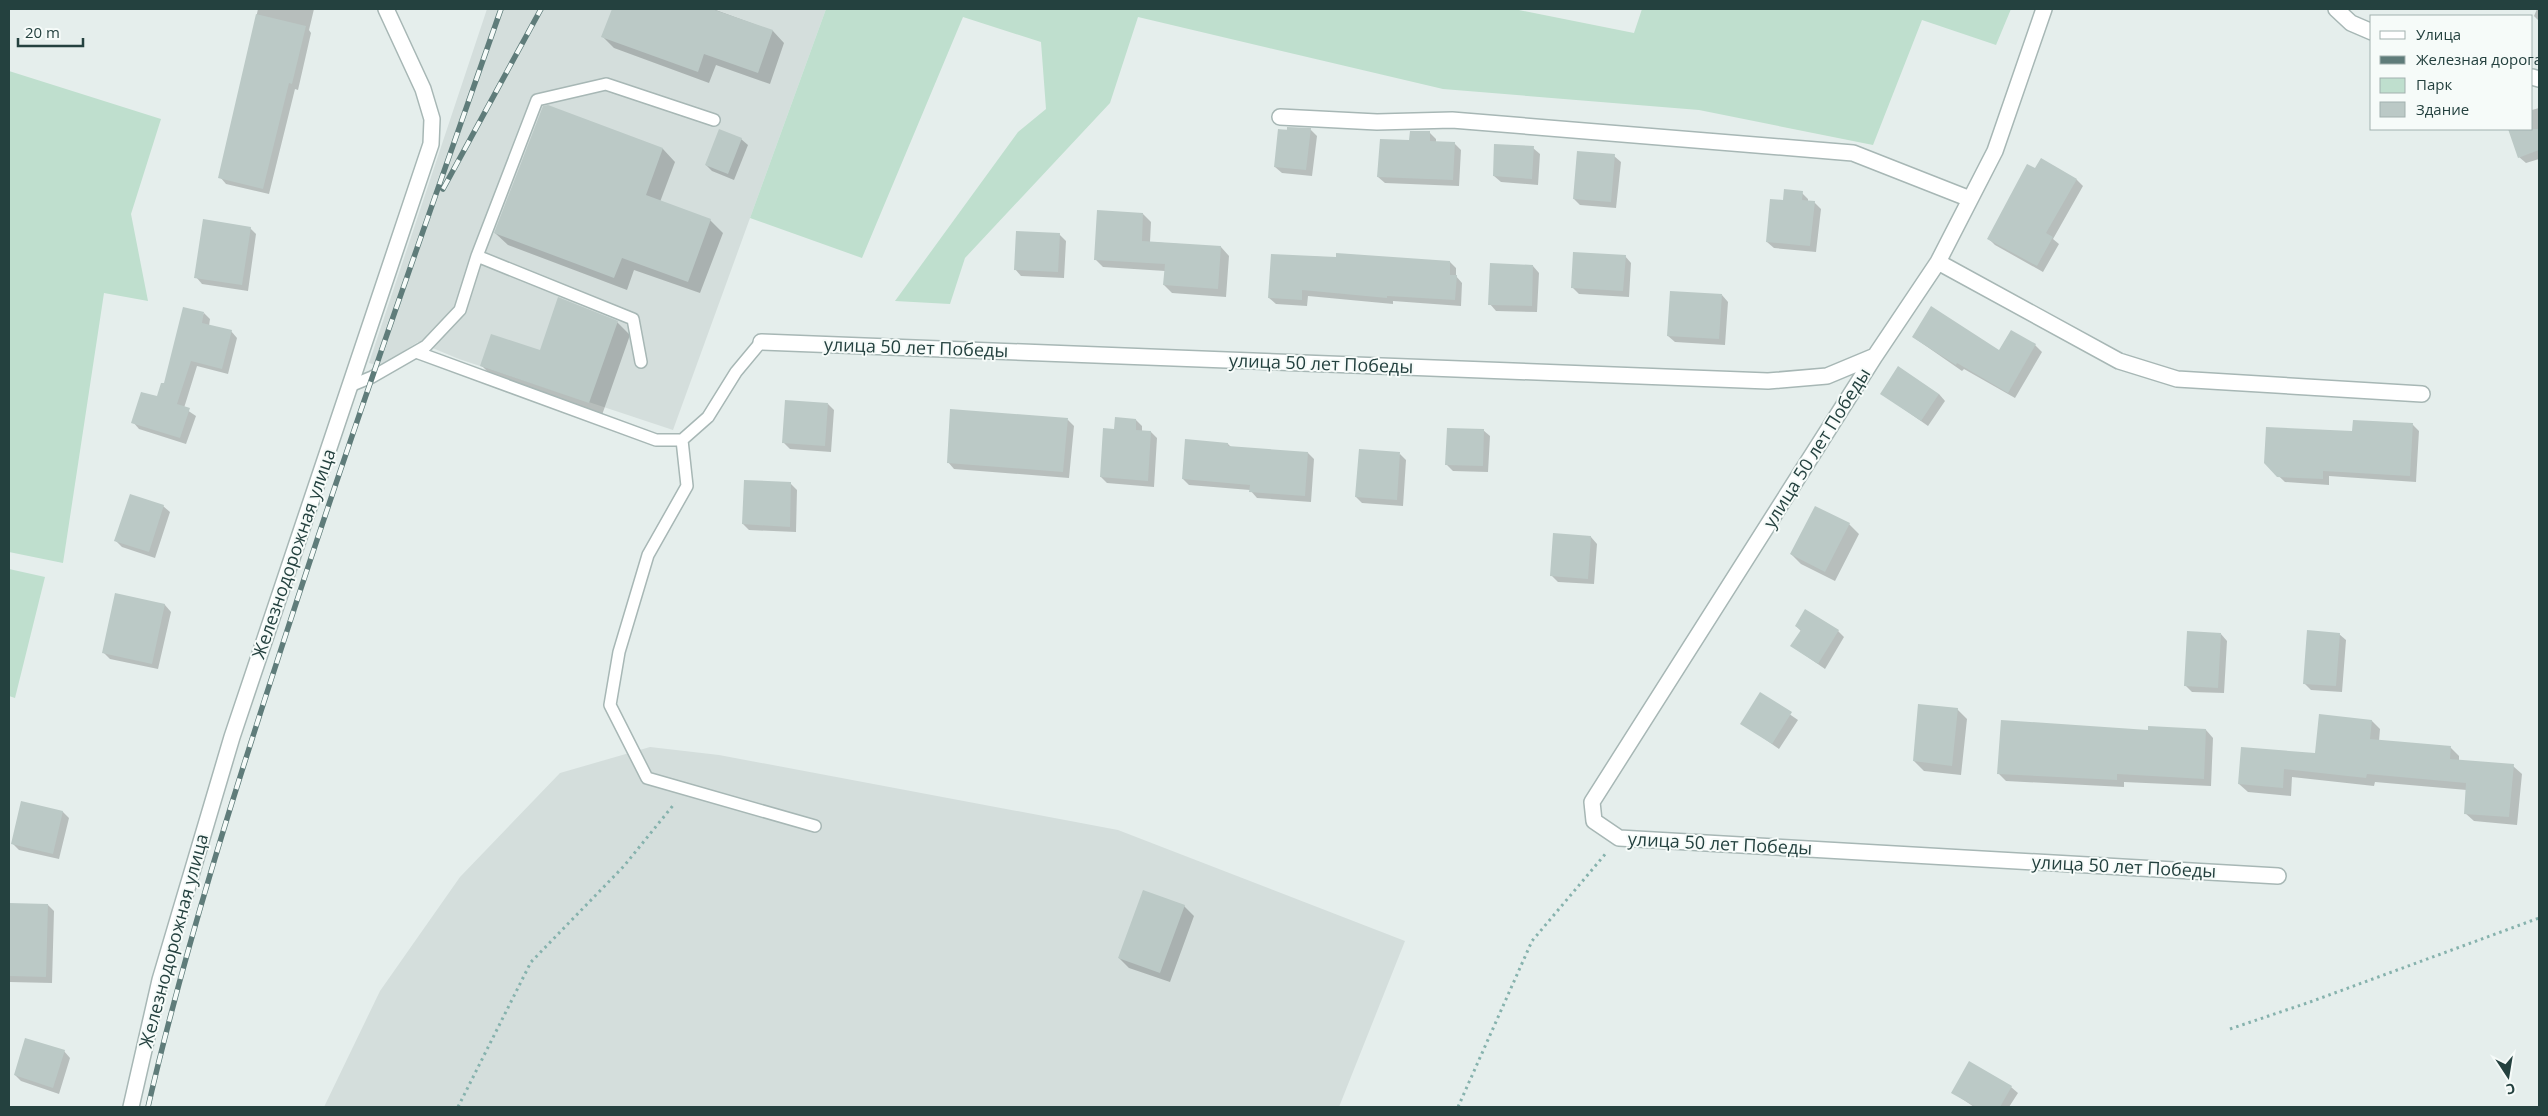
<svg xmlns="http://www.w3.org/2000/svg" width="2548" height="1116" viewBox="0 0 2548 1116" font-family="'Open Sans',sans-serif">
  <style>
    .built { fill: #d4dedc }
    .green { fill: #bfdfce }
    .shadow { fill: #0003 }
    .building { fill: #bbc9c6 }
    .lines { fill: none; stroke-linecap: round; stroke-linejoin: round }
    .lane-casing { stroke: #a7b7b5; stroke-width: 14 }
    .street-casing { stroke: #a7b7b5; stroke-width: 18 }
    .path { stroke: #86b2ad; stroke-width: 3; stroke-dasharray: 2.5 4; stroke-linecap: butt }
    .lane { stroke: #fff; stroke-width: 11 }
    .street { stroke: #fff; stroke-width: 15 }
    .rail-casing { stroke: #5f7c7a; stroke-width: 5.5 }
    .rail { stroke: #f6fbf9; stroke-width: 4; stroke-dasharray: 11; stroke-linecap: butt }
    .labels { text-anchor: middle; stroke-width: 4; stroke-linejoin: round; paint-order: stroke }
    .street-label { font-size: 18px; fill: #24413f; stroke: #f6fbf9 }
  </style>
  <rect width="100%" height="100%" fill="#e5eeec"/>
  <path class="built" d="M487,9H826L673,430L459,359L418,342L380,366L369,363Z
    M650,747L719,755L1118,830L1405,941L1339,1107H324L380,991L460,877L560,773Z"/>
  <path class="green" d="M826,9H1514L1634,33L1642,9H2011L1996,45L1922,20L1873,145L1699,110L1443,89L1138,17L1110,103L965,258L950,304L895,301L1018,132L1046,109L1041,42L963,17L862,258L750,218Z
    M9,71L161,119L131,214L148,301L104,293L63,563L9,552Z
    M9,569L45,577L15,698L9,696Z"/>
  <path class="shadow" d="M258,9H314L309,30L311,33L298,90L295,89L269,194L226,184L220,177Z
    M613,9H713L773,31L784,43L770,84L716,65L709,83L614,48L603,37Z
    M2537,9H2539V21L2534,16Z
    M548,106L663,149L675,162L660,202L710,220L723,233L700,293L634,270L627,290L508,245L495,233Z
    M2539,108V159L2526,163L2519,157L2510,129H2532V110Z
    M1310,129L1317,136L1312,176L1282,173L1275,167L1280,130Z
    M1430,133L1436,139V143H1454L1461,150L1459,186L1385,183L1378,177L1410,141Z
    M741,139L748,145L734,180L712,171L706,165Z
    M1533,148L1540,154L1538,185L1501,182L1494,176Z
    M1614,156L1621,162L1616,208L1580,205L1574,199Z
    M2041,160L2077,180L2083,186L2053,239L2059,244L2043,272L1995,245L1989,239Z
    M1802,193L1808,199V202H1814L1821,209L1816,252L1774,248L1767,242L1784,202Z
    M1143,214L1151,222L1150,242L1221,247L1229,256L1226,297L1172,293L1164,285L1165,271L1103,267L1095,259Z
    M250,228L256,234L248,291L202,284L196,277Z
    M1059,234L1066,241L1064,278L1021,276L1015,269Z
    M1272,255L1450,262L1456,268V276L1462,283L1461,306L1393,301V304L1308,296L1307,306L1276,304L1269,298Z
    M1625,256L1631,263L1629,297L1579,294L1572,287Z
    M1533,266L1539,273L1537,312L1496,311L1490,304Z
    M1722,295L1728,302L1725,345L1675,342L1668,336Z
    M204,313L210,319L209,326L231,331L237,338L228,374L197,366L184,408L196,416L186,444L139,429L133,422L157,398Z
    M617,322L630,335L602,415L494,378L481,365L541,352Z
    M2011,332L2035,345L2042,352L2015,398L1964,369L1962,371L1913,337L2000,351Z
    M1881,393L1939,394L1945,401L1928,426Z
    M828,404L834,410L831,452L790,449L784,443Z
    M1068,420L1074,426L1069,478L954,469L948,462Z
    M1136,420L1142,426V431L1151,432L1157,438L1154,487L1107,483L1101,477Z
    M2413,425L2419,431L2416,482L2329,476V485L2285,482L2265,463L2353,432Z
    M1483,430L1490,436L1488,472L1453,471L1447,465Z
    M1228,444L1232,448L1308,453L1314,459L1311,502L1257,498L1250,490L1189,485L1183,479Z
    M1400,454L1406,460L1403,506L1362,503L1356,497Z
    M791,484L797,490L796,532L749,530L743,524Z
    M163,506L170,512L155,558L122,547L116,541Z
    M1849,524L1859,534L1835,581L1801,564L1791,554Z
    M1555,535L1591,537L1597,544L1594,584L1558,582L1552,576Z
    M116,595L165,605L171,612L158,669L110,659L103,652Z
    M1796,626L1838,631L1844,637L1825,669L1792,646L1801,631Z
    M2221,634L2227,641L2224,693L2192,692L2185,685Z
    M2339,634L2346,640L2342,692L2311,690L2304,683Z
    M1760,694L1798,720L1779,749L1742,723Z
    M1957,709L1967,719L1961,775L1924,771L1914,761Z
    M2320,715L2372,721L2380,729L2379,741L2451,748L2459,756V761L2513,766L2522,774L2517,825L2474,821L2465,813L2467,790L2375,782L2374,786L2292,777L2291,796L2248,792L2239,784L2316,754Z
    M2206,730L2213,738L2211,786L2124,782V787L2006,781L1998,773L2149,731Z
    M22,803L63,812L69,818L59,859L19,850L12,843Z
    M9,904L48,905L54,911L52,983L9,982Z
    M1184,906L1194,916L1170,982L1129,968L1119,958Z
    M64,1051L70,1058L59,1094L21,1081L15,1075Z
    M2011,1087L2018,1093L2009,1107H1974L1952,1092Z"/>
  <path class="building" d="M612,9H712L773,30L758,73L704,54L698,72L601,37Z
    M256,14L306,26L292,84L289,83L263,189L218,178Z
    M548,105L663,148L646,195L711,219L688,282L622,258L614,278L494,233L543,106Z
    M1287,127L1311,128L1306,170L1274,167L1278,129L1287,130Z
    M719,129L742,138L728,174L705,165Z
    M2508,129H2539V150L2518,158Z
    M1410,131H1430V141L1455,142L1453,180L1377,177L1380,139L1409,140Z
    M1494,144L1534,146L1532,179L1493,176Z
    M1577,151L1615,154L1611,202L1573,199Z
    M2041,158L2077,179L2046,233L2053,237L2037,266L1987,239L2027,164L2035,168Z
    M1784,189L1803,191L1802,200L1815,201L1810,246L1766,242L1770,199L1783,200Z
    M1097,210L1143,213L1142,241L1221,246L1218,289L1163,285L1165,264L1094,260Z
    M203,219L251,227L242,285L194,278Z
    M1016,231L1060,233L1058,272L1014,270Z
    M1573,252L1626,255L1623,291L1571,288Z
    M1336,253L1450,261V275H1457L1455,300L1387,296V298L1302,290V300L1268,298L1271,254L1336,257Z
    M1490,263L1533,265L1532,306L1488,305Z
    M1670,291L1722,294L1719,339L1667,336Z
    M558,297L618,321L589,403L480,366L491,334L540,350Z
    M1931,306L1999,350L2011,330L2036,344L2008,393L1957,363L1956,365L1912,337Z
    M183,307L204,312L202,323L232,330L222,369L191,361L177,404L190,408L180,438L131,423L141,392L157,396L161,383H164Z
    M1898,366L1939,394L1921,421L1880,394Z
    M785,400L828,403L825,446L782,443Z
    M950,409L1068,418L1063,472L947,463Z
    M1115,417L1136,419V430L1151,431L1148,481L1100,477L1103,428L1114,429Z
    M2353,420L2413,423L2410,476L2323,471V479L2277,477L2264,463L2266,427L2352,431Z
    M1447,428L1484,429L1483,466L1445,465Z
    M1185,439L1228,443V446L1308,452L1305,496L1249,492L1250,485L1182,479Z
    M1359,449L1400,452L1397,500L1355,497Z
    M744,480L791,482L790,527L742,524Z
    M130,494L164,505L149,552L114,541Z
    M1815,506L1850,523L1825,572L1790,554Z
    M1553,533L1591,536L1588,579L1550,576Z
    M115,593L165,604L152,664L102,653Z
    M1805,609L1839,630L1818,664L1790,646L1801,630L1795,626Z
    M2307,630L2340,633L2336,686L2303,684Z
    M2187,631L2221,633L2218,688L2184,686Z
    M1760,692L1792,712L1772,744L1740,724Z
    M1918,704L1958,708L1952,766L1913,761Z
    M2319,714L2372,720L2370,739L2451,746L2450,759L2514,764L2509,817L2464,814L2466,783L2367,774L2366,778L2284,769L2283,788L2238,784L2241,747L2315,753Z
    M2001,720L2148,730V726L2206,729L2204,779L2117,774V780L1997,774Z
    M21,801L63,811L53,854L11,844Z
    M1143,890L1185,905L1160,973L1118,958Z
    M9,903L48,904L46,977L9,976Z
    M25,1038L65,1050L53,1088L14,1075Z
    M1969,1061L2012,1086L2000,1107H1976L1951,1093Z"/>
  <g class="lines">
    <defs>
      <path id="lane" d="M477,256L633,319L641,362
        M416,352L656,440H682L708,417L736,372L761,342
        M350,386L372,377L426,346L460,310L477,256L537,100L606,84L714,120
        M682,440L687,486L648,555L619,652L610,705L647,778L815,826"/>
      <path id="street" d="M2336,9L2351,23L2372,32
        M2532,77L2539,79
        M1280,117L1377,122L1452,120L1853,153L1970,199
        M1938,262L2119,361L2177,379L2422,394
        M761,342L1768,381L1827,376L1875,356L1938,262L1995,151L2044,9
        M1875,356L1592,802L1594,821L1619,838L2278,876
        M131,1107L160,980L232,737L431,144L432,119L423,89L386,9"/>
    </defs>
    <use href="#lane" class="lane-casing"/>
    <use href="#street" class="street-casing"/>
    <path class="path" d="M2230,1029L2310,1002L2539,918
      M458,1107L531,962L624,866L675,803
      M1458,1107L1532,941L1607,852"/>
    <use href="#lane" class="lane"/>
    <use href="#street" class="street"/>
    <defs>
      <path id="rail" d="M443,189L541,9
        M148,1107C185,947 235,790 286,634C354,425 428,217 501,9"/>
    </defs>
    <use href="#rail" class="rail-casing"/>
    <use href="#rail" class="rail"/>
  </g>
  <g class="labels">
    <g class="street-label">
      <text transform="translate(916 348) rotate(2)" y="6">улица 50 лет Победы</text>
      <text transform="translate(1321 364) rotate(2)" y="6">улица 50 лет Победы</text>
      <text transform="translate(1817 448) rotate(-58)" y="6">улица 50 лет Победы</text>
      <text transform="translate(294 554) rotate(-71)" y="6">Железнодорожная улица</text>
      <text transform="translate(1720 844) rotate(3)" y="6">улица 50 лет Победы</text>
      <text transform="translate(2124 867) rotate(3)" y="6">улица 50 лет Победы</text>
      <text transform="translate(174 941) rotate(-75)" y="6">Железнодорожная улица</text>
    </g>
  </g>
  <rect width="2548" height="1116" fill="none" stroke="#24413f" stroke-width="20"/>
  <rect x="2370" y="15" width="162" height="115" fill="#f6fbf9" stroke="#a2b1af"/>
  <rect x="2380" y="31" width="25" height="8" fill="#ffffff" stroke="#a2b1af"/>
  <text x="2416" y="40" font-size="15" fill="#24413f">Улица</text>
  <rect x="2380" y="56" width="25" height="8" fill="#5f7c7a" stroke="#a2b1af"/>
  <text x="2416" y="65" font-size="15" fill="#24413f">Железная дорога</text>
  <rect x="2380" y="78" width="25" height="15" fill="#bfdfce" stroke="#a2b1af"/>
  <text x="2416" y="90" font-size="15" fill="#24413f">Парк</text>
  <rect x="2380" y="102" width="25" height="15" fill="#bbc9c6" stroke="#a2b1af"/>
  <text x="2416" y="115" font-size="15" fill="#24413f">Здание</text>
  <g transform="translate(2508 1076) rotate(168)" stroke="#f6fbf9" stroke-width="4" paint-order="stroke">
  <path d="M0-4L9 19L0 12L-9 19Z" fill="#24413f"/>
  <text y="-8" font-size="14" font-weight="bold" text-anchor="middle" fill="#24413f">С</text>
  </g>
  <path d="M18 38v8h65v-8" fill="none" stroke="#24413f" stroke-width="2.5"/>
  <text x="25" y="38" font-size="15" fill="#24413f" stroke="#f6fbf9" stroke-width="4" paint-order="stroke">20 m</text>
</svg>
